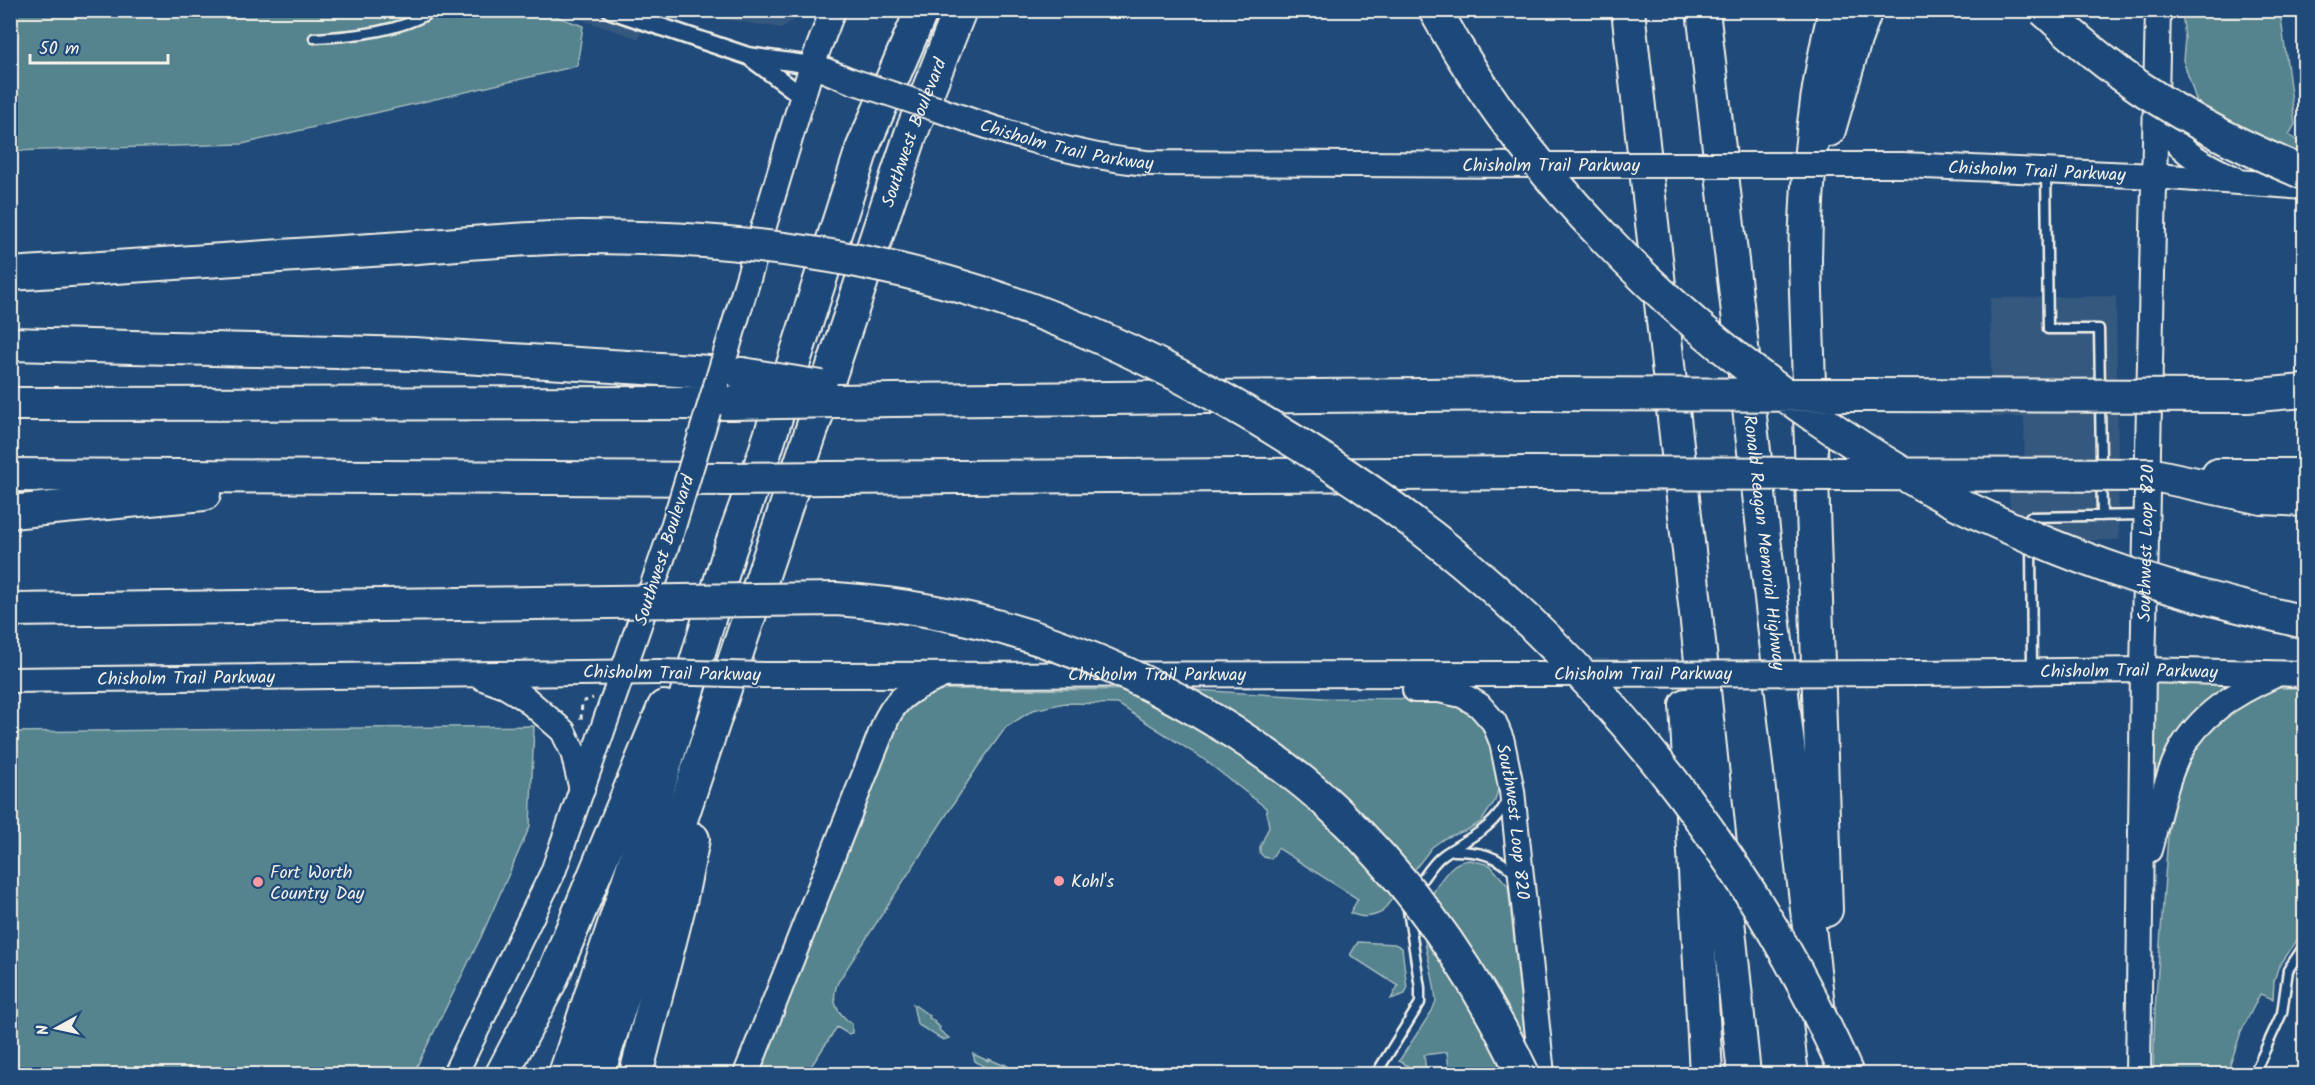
<svg xmlns="http://www.w3.org/2000/svg" width="2315" height="1085" viewBox="0 0 2315 1085" font-family="Kalam,sans-serif">
  <style>
    .built { fill: #35587e }
    .green { fill: #54838e; stroke: #a4babb; stroke-width: 1.5 }
    .lines { fill: none; stroke-linecap: round; stroke-linejoin: round }
    .service-casing { stroke: #f4f1e8; stroke-width: 13 }
    .minor-casing { stroke: #f4f1e8; stroke-width: 21 }
    .secondary-casing { stroke: #f4f1e8; stroke-width: 28 }
    .motorway-casing { stroke: #f4f1e8; stroke-width: 36 }
    .path { stroke: #f4f1e8; stroke-width: 3; stroke-dasharray: 4.5 4.5; stroke-linecap: butt }
    .service { stroke: #1f4a7a; stroke-width: 8 }
    .minor { stroke: #1f4a7a; stroke-width: 16 }
    .secondary { stroke: #1f4a7a; stroke-width: 24 }
    .motorway { stroke: #1f4a7a; stroke-width: 32 }
    .secondary-bridge-casing { stroke: #f4f1e8; stroke-width: 28; stroke-linecap: butt }
    .motorway-bridge-casing { stroke: #f4f1e8; stroke-width: 36; stroke-linecap: butt }
    .secondary-bridge { stroke: #1f4a7a; stroke-width: 24 }
    .motorway-bridge { stroke: #1f4a7a; stroke-width: 32 }
    .poi-dot { fill: #ff9aa2; stroke: #1f4a7a; stroke-width: 2 }
    .labels { text-anchor: middle; stroke-width: 4.5; stroke-linejoin: round; paint-order: stroke }
    .street-label { font-size: 18px; fill: #f4f1e8; stroke: #1f4a7a }
    .poi-label { font-size: 18px; fill: #f4f1e8; stroke: #1f4a7a; text-anchor: start }
  </style>
  <rect width="100%" height="100%" fill="#1f4a7a"/>
  <filter id="ink" filterUnits="userSpaceOnUse"><feTurbulence type="fractalNoise" baseFrequency=".0167" numOctaves="2"/><feDisplacementMap in="SourceGraphic" scale="12" xChannelSelector="R" yChannelSelector="G"/><feConvolveMatrix kernelMatrix="1 2 1 2 8 2 1 2 1" color-interpolation-filters="sRGB"/></filter>
  <g filter="url(#ink)">
    <path class="built" d="M556,11H648L639,39Z
      M671,11L809,10V11L781,28Z
      M2116,296L2119,540L2010,541L2009,481L2025,480L2024,417H1992L1990,298Z"/>
    <path class="green" d="M538,10L583,26L577,66L242,144L11,151L10,11Z
      M2182,11H2280L2295,124L2289,135L2304,146V160L2201,115L2183,60L2185,38Z
      M2143,670L2280,673L2200,725L2141,882Z
      M2273,688H2304V930L2278,968L2274,981L2273,999L2260,994L2241,1032L2227,1074H2153L2155,1010L2170,810L2187,760L2207,731L2215,728C2219,709 2257,696 2273,688Z
      M942,689L1195,690L1323,698L1441,699L1468,709L1488,730L1499,785L1495,801L1481,822L1467,830L1445,838L1432,847L1382,912C1370,918 1362,918 1350,913L1358,899L1278,848L1271,859L1264,857L1260,853V847L1269,827L1266,808L1202,758L1118,704L1065,703L1033,710L1006,727L978,766L838,982C830,1001 836,1012 852,1024V1033L848,1034L837,1027L806,1074H757L891,725L906,705Z
      M534,726L530,826L481,937L413,1074H11V732Z
      M1470,860L1490,865L1508,886L1529,1074H1466L1449,1068L1447,1052L1424,1055L1426,1071L1419,1072L1399,1061L1432,1011L1436,1001C1432,951 1408,927 1441,880C1449,869 1455,861 1470,860Z
      M1358,942L1395,944L1402,948L1407,989L1405,994L1391,999L1398,986L1350,955Z
      M913,1004L930,1016L929,1018L935,1021L934,1023L940,1027L939,1030L949,1038L943,1040L917,1024Z
      M973,1054L988,1061L989,1059L1003,1065L1004,1064L1019,1073L996,1074L975,1061Z"/>
    <g class="lines">
      <defs>
        <path id="service" d="M314,38C354,36 400,32 435,10
          M2046,172L2048,329H2099L2100,389
          M2100,402L2102,516
          M2031,529L2030,517L2143,515
          M2031,545L2032,670
          M1454,851C1478,851 1498,855 1515,874
          M1416,888C1424,878 1432,863 1443,855C1468,837 1491,832 1507,801
          M1376,1074L1420,1003V988L1408,910L1409,906
          M2254,1074L2282,1013L2288,970L2304,946"/>
        <path id="minor" d="M611,10L748,56L812,65
          M751,58L803,97"/>
        <g id="secondary">
          <path d="M812,65L849,80"/>
          <path id="s1" d="M937,109C1005,133 1074,156 1146,163L1535,165"/>
          <path d="M2156,113C2174,148 2198,162 2233,178"/>
          <path id="s2" d="M1902,165L2155,176L2304,187"/>
          <path d="M728,346L812,65L833,10"/>
          <path id="s3" d="M1921,673L2143,670L2304,674"/>
          <path id="s4" d="M764,675L1550,674"/>
          <path d="M483,678L505,686L525,698L563,731L573,752L582,790"/>
          <path id="s5" d="M10,680L660,672"/>
          <path id="s6" d="M1415,690H1439L1462,695L1479,705L1494,722L1502,742L1512,791L1542,1074"/>
          <path d="M2149,850C2158,819 2164,783 2179,753C2199,715 2235,693 2273,676"/>
          <path d="M455,1074L553,872L672,530"/>
          <path d="M746,1074L887,718C898,696 915,687 938,678"/>
          <path id="s7" d="M2138,1074L2143,670L2158,10"/>
        </g>
        <g id="motorway">
          <path d="M1628,10L1696,613L1744,1074"/>
          <path id="s8" d="M1703,10L1826,1074"/>
          <path d="M1829,130L1855,40L1866,10"/>
          <path d="M10,274L402,248"/>
          <path d="M10,344L414,354L742,374"/>
          <path d="M2247,396L2304,391"/>
          <path d="M893,400L1529,394"/>
          <path d="M10,404L732,403"/>
          <path d="M10,475L730,479"/>
          <path d="M2154,475L2262,498L2304,500"/>
          <path d="M2218,475H2304"/>
          <path d="M831,478L1527,473"/>
          <path d="M10,512L204,494"/>
          <path d="M1686,705L1706,1074"/>
          <path d="M1826,910L1805,261C1806,175 1814,93 1835,10"/>
          <path d="M502,1074L551,980L664,707"/>
          <path d="M565,1074L650,815L730,549L764,455L862,149L922,10"/>
          <path id="s9" d="M598,1074L653,903L911,134L960,10"/>
          <path d="M636,1074L680,902L693,839"/>
        </g>
      </defs>
      <use href="#service" class="service-casing"/>
      <use href="#minor" class="minor-casing"/>
      <use href="#secondary" class="secondary-casing"/>
      <use href="#motorway" class="motorway-casing"/>
      <path class="path" d="M581,719L582,702L593,698"/>
      <use href="#service" class="service"/>
      <use href="#minor" class="minor"/>
      <use href="#secondary" class="secondary"/>
      <use href="#motorway" class="motorway"/>
      <defs>
        <g id="secondary-bridge">
          <path d="M849,80L937,109"/>
          <path d="M1535,165H1902"/>
          <path d="M672,530L728,346"/>
          <path d="M660,672L764,675"/>
          <path id="s10" d="M1550,674L1921,673"/>
        </g>
        <path id="motorway-bridge" d="M1435,10C1525,174 1667,315 1820,420C1868,453 1918,485 1971,510C2024,535 2079,558 2134,576C2190,595 2247,608 2304,622
          M2044,10C2069,33 2095,55 2122,75C2178,115 2241,147 2304,173
          M402,248C462,244 522,238 581,237C674,237 767,243 858,261C1001,289 1123,341 1249,414C1324,458 1396,506 1463,562C1627,700 1760,878 1847,1074
          M742,374L821,387
          M1529,394L2247,396
          M732,403L893,400
          M1527,473L2154,475
          M730,479L831,478
          M10,610L836,599C966,608 1088,647 1200,712C1248,740 1295,772 1335,810C1414,885 1477,977 1523,1074"/>
      </defs>
      <use href="#secondary-bridge" class="secondary-bridge-casing"/>
      <use href="#motorway-bridge" class="motorway-bridge-casing"/>
      <use href="#secondary-bridge" class="secondary-bridge"/>
      <use href="#motorway-bridge" class="motorway-bridge"/>
    </g>
  </g>
  <g class="poi-dot">
    <circle cx="1059" cy="881" r="6"/>
    <circle cx="258" cy="882" r="6"/>
  </g>
  <g class="labels">
    <g class="street-label">
      <text dy="6" stroke="none"><textPath href="#s9" startOffset="993">Southwest Boulevard</textPath></text>
      <text dy="6" stroke="none"><textPath href="#s1" startOffset="135">Chisholm Trail Parkway</textPath></text>
      <text x="1551" y="171">Chisholm Trail Parkway</text>
      <text dy="6" stroke="none"><textPath href="#s2" startOffset="135">Chisholm Trail Parkway</textPath></text>
      <text dy="6" stroke="none"><textPath href="#s8" startOffset="536">Ronald Reagan Memorial Highway</textPath></text>
      <text dy="6" stroke="none"><textPath href="#s7" startOffset="531">Southwest Loop 820</textPath></text>
      <text transform="translate(664 550) rotate(-72)" y="6">Southwest Boulevard</text>
      <text dy="6" stroke="none"><textPath href="#s3" startOffset="208">Chisholm Trail Parkway</textPath></text>
      <text transform="translate(672 673) rotate(1)" y="6">Chisholm Trail Parkway</text>
      <text dy="6" stroke="none"><textPath href="#s10" startOffset="93">Chisholm Trail Parkway</textPath></text>
      <text dy="6" stroke="none"><textPath href="#s4" startOffset="393">Chisholm Trail Parkway</textPath></text>
      <text dy="6" stroke="none"><textPath href="#s5" startOffset="176">Chisholm Trail Parkway</textPath></text>
      <text dy="6" stroke="none"><textPath href="#s6" startOffset="192">Southwest Loop 820</textPath></text>
    </g>
    <g class="poi-label">
      <text x="270" y="878">Fort Worth<tspan x="270" dy="21">Country Day</tspan></text>
      <text x="1071" y="887">Kohl's</text>
    </g>
  </g>
  <rect width="2315" height="1085" fill="none" stroke="#1f4a7a" stroke-width="36"/>
  <rect x="18" y="18" width="2279" height="1049" fill="none" stroke="#f4f1e8" stroke-width="2" filter="url(#ink)"/>
  <g transform="translate(57 1028) rotate(262)" stroke="#1f4a7a" stroke-width="4.5" paint-order="stroke">
  <path d="M0-4.5L10 22L0 15L-10 22Z" fill="#f4f1e8"/>
  <text y="-9" font-size="16" font-weight="bold" text-anchor="middle" fill="#f4f1e8">N</text>
  </g>
  <path d="M30 54v9h138v-9" fill="none" stroke="#f4f1e8" stroke-width="3"/>
  <text x="39" y="54" font-size="18" fill="#f4f1e8" stroke="#1f4a7a" stroke-width="4.5" paint-order="stroke">50 m</text>
</svg>
